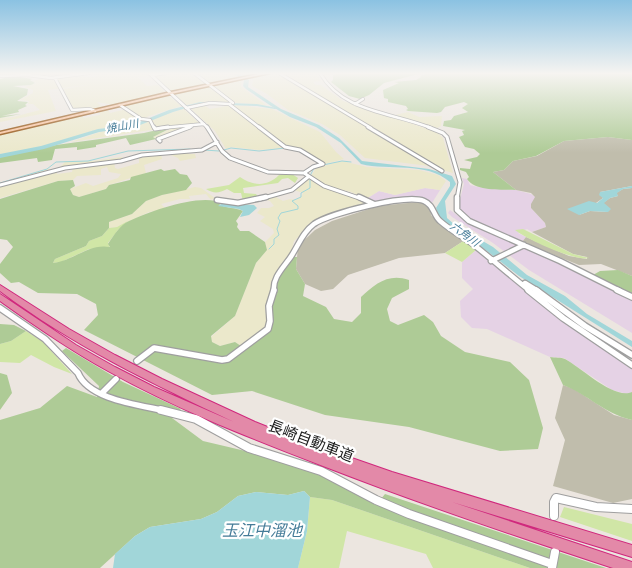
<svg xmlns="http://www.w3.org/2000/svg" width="632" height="568" viewBox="0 0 632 568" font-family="'Source Sans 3','Noto Sans JP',sans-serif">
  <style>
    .industrial { fill: #e5d2e5 }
    .construction { fill: #c0bdac }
    .farmland { fill: #ebe8cb }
    .grass { fill: #d0e6a6 }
    .forest { fill: #aecb96 }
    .water { fill: #a1d6d9 }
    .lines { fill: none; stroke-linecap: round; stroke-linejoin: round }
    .stream { stroke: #a1d6d9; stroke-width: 1 }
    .river { fill: #a1d6d9; fill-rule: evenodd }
    .minor-far4-casing { stroke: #9f9f9f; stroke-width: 4 }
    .minor-far3-casing { stroke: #9f9f9f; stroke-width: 5 }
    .minor-far2-casing { stroke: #9f9f9f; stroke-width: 7 }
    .minor-far1-casing { stroke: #9f9f9f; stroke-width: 8 }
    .minor-casing { stroke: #9f9f9f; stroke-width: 10 }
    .major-casing { stroke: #8e4904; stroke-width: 3 }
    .highway-casing { stroke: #d0287d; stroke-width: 2 }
    .minor-far4 { stroke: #fff; stroke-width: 2.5 }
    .minor-far3 { stroke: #fff; stroke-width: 3 }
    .minor-far2 { stroke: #fff; stroke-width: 4.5 }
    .minor-far1 { stroke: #fff; stroke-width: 5.5 }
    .minor { stroke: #fff; stroke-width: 8 }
    .major { fill: #f9bf99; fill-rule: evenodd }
    .highway { fill: #e389a8; fill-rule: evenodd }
    .labels { text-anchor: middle; stroke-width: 4.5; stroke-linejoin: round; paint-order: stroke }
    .far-water-label { font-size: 11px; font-style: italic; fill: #457c98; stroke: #fff }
    .near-street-label { font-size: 15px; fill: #1b1b1b; stroke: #fff }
    .near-water-label { font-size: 16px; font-style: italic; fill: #457c98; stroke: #fff }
  </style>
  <rect width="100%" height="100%" fill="#ece6e0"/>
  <path class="industrial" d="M462,178L467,179L470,185L478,187L516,190L531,194L536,197L531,208L545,223L546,227L532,232L527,229L518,233L526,237L522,242L469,218L458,207L464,184Z
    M425,188L440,190L432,203L426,199L416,198L380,203L366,199L379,191L395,195Z
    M450,210L468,223L562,264L632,300V333L529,270L493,243L452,217L448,213Z
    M476,250L569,325L632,368V392L627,394L612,390L564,358L550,357L487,329L472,328L461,317L460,301L473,289L462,278V262Z"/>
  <path class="construction" d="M608,137L632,140V186L600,192L603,198L579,215L590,211L608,212L603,203L610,198L618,196L616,193L623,189L632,188V276L601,264L579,265L522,242L526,237L569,256L587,259V257L573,254L532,232L546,227L545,223L531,208V204L535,197L531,193L516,190L493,172L504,170L513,161L537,156L564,141Z
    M418,202H424L430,207L431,215L437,222L465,240L445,253L399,258L348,275L333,289L321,291L305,284L296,269L298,246L315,230L332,221L378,206Z
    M563,385L574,389L614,415L632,420V499L613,503L553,486L565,440L555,418Z"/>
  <path class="farmland" d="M98,73H146L148,76L138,77L147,86L158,85L165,92L114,105L97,102L102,107L94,109H74L63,89L87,85L48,90L56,111L0,122V118L13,117L40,110L33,104H28L29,101L20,100L33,93V90L25,87L36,83L32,81L56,75L59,77L83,74L84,77H96Z
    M168,73H231L239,78L171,91L154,76Z
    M272,73H317L320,81L313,82L316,85H321L343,101L437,132L443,138L453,173L429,166L365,158L340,135L322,124L288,110L267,94L252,86L253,80L252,78Z
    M242,79L241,86L244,89L266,105L211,101L186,105L175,95L179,92Z
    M166,95L169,96L181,106L149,116L131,125L99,129L37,148L0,154V134L81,115L84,118L100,115L99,111L107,109L110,113L127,109L123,106Z
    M202,104L210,109L233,105L272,109L320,132L336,152L344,159L325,164L305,151L294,147L258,150L231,147L226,149L215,131L189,107Z
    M184,109L200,124L156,139L153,137L177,126L71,142L100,132L137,126L159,116Z
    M408,112L419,117L442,116L441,126L437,128L395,115Z
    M177,150H182V152L190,151L188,154H195L196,158L180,161L178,158L166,153L161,154L162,159L144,165L146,173L109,185L106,189L79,197L73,195L70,189L86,183L93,186L118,178L121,174L109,172L107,167L101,169V175L77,176L73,180L58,181L0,198V186L20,181L27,175L48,169L57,170V174L72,172L73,167L59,168L65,162L92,161L122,157L124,159L114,161L115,168L118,169L139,163V158L149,156L152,152Z
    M342,161L367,167L419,170L438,175L446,181L440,190L425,188L395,195L379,191L366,199L351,192L330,187L311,176L316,168Z
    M309,179L325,188L347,194L369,205L311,225L294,241L291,253L278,269L271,284V297L265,308L267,322L264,331L241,346L235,342L220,346L212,342L211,337L235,316L256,263L267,250L265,242L274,233L273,229L260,221L265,217L257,213L261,208H269L274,206L270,201L260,198L269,196L276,197L283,201L290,199L295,200L301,197L303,193L294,190L298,185Z
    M195,187L201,188L215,198L211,200L206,194L189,196L190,199H180L161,204L166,209L149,212L117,227L109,228V222L132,214L146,201L162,195Z"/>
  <path class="grass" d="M292,174L298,178L295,183L288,178L282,179L278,183L243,188L244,193L256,194L258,197L243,201L241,193H234L227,189C219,193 214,194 206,189L229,185L240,177C253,186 267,187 279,175Z
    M128,221L118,230L108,243L110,248L89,249L61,262L53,263L55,259L86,246L89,241L102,236L109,228L117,227Z
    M523,229L573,254L589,258C576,262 526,239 515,230Z
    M465,240L476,250L462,262L445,253Z
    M26,331L43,342L72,374L54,367L31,355L20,363L0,362V344L11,341Z
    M310,497L332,500L530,568H433L426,554L347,531L339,568H298L307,531Z
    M564,507L632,524V541L560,517Z"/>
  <path class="forest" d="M339,73H422L384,83L369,95L360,99L349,96L331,82L333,80V75Z
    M428,73H632V140L608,137L564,141L536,156L513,161L504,170L493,172L516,190C501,189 476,192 467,179L469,177L466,172L460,170V168L470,169L472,162L464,160L477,157L480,154L474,149L465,147L459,137L464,135L462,131L465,130L443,126L444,121L451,120L454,116L468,112L462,108L468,104L464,102L445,107L441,112L437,113L408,111L406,110L408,109L406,106L388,102V99L384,98L383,90L399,83L394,82L416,80L421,77L420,76Z
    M14,76L32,79L30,80L35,83L31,85L13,86L28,89L27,95L17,101L28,102L25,105L27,106L18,110L19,112L2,116L21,114L0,118V79Z
    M170,127L171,128L153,137L156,139L130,145L126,138L96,145V147L77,150V147L55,149L52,160L38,162L37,158L0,163V157L56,145L144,133Z
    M161,169L164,171L175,169L180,174L187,175L192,183L186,190L162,195L146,201L132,214L109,222V228L102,236L89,241L86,246L55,259L53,263C73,261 89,243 110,247L108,244C114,235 120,225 129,221C152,211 199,193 223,203L219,204C226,209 235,207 243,211L236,221L238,224L237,227L240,231H249L265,242L267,250L256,263L235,316L211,336L212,342L220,346L235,342L244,348L269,331L273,323L270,307L276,294L274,285L283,266L294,257H297L296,269L305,284L303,296L326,307L334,319L352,322L361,313V297C375,284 388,273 409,280V289L392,298L387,309L390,321L398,325L424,315L433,322L441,336L465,352L510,362L529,380L543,428L538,449L500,451L409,427L325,415L252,391L212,395L84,330L98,315L96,304L77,294L38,293L19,282L11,283L0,273V264L13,247L7,240L0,239V199L58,181L73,180L75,186L70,189L73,195L79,197L106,189L109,185L130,180L131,177Z
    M618,270L632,276V295L593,275L600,271Z
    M0,324L14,325L26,331L11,341L0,344Z
    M66,348L123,382L181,409L172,418L203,441L254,453L319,474L376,505L385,494L606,568H530L332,500L310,497L304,491L288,495L256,492L238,496L217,512L201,519L150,527L135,536L100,568H0V420L40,408L67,386L97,397L99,386L62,351Z
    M550,357C555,358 561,357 565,359C582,368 614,400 632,392V420C603,413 589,395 563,385Z
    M0,373L7,375L12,393L0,410Z"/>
  <path class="water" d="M232,73H237L249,80L248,87L281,109L319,125L339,138L362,161L429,169L452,176L456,184L445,201L447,218L455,225L493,247L527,275L565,296L587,314L632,341V347L519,276L487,251L443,222L439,217L436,208L450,186V182C426,161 389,171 361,164L341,143L316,127L290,117L271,106L246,89L243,86L244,80Z
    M632,186V188L623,189L617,193L618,196L610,198L604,203L611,209L608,212L590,211L579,215L567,209L589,201L597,203L603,198L599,195L600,192Z
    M223,203L254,205L257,208L249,215L240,217L243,211L239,209L218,206Z
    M304,491L310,497L307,531L298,568H113L115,554L135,536L150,527L201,519L217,512L238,496L256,492L288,495Z"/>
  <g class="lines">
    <path class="stream" d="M244,73L250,76
      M204,150L219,151
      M224,150L231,148L259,151L285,148
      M323,165L342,161L351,162
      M310,176L314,168
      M0,183L47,169L56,162L88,161L128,151L190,149
      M269,249L274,244V239L279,235L277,229L280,221L278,218L281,213L298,209V206L292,201L301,197V193L310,188V180"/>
    <path class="river" d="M200,102L257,104L277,108L275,109L257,106L200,104L173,112L135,127L99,132L44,149L0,158V154L41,146L98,129L132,125L169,110Z"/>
    <defs>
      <path id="minor-far4" d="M149,73L208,128
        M194,73L233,103
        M279,73L371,128
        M320,73C343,113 392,112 431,128
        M152,75L166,73
        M0,76L28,75L51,78L89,73
        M55,78L72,110L90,109L95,111
        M229,104L260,128
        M355,104L363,99
        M120,105L141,119L150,120L154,128
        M186,108L210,103L230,104
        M161,128L204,124
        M187,128L192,126"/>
      <path id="minor-far3" d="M154,127L155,129L168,127
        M207,127L222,151L230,158L268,172L304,173L324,186L362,199
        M259,127L285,147L300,150L323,164L313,167L304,173
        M368,127L442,171
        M428,127L443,133L447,137L460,182L457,199
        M160,141L158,139L190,127
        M0,185L65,168L121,161L142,155L202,150L217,142
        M260,199L292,190L308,177"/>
      <path id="minor-far2" d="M359,197L374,204
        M457,197V210L469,221L560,261L620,291
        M217,200L238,203L266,197
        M491,261L524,245
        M525,283L538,291
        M274,291C272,277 285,266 292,255C299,244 303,232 314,224C330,213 406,194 424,201C434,205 433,215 440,221C450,230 463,237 474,245C493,260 511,276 530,291"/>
      <path id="minor-far1" d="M528,290L563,318L632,365
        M536,290L585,326L632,355
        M617,290L632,297
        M0,308L45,339L78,373C89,400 140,405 166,411
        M137,361L154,348L222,360L228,359L268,329L270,321L269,306L274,290
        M102,393L116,379"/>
      <path id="minor" d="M161,410L196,419L249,448L321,471L376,500L409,514L552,564
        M554,516V502L556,498L596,507L632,509
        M552,568L555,552"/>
      <path id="major" d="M263,73H270L171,94L0,134V132L171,92Z"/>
      <path id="highway" d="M0,285L69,329L115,355L162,379L255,422L300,440L392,472L632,545V557L452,502L632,562V568H613C515,536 418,503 323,466C250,438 176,409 108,371C70,350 35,326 0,301V294L76,345L115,367L154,387L234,422C153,384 72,345 0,291Z"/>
    </defs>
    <use href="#minor-far4" class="minor-far4-casing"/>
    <use href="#minor-far3" class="minor-far3-casing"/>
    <use href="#minor-far2" class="minor-far2-casing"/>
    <use href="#minor-far1" class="minor-far1-casing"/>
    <use href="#minor" class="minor-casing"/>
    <use href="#major" class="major-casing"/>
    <use href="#highway" class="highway-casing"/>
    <use href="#minor-far4" class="minor-far4"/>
    <use href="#minor-far3" class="minor-far3"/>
    <use href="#minor-far2" class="minor-far2"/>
    <use href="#minor-far1" class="minor-far1"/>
    <use href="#minor" class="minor"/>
    <use href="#major" class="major"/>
    <use href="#highway" class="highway"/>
  </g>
  <linearGradient id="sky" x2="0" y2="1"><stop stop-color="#8bc2e2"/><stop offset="0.48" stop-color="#f6f4f1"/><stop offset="1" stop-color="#f6f4f1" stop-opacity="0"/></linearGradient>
  <rect width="632" height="153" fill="url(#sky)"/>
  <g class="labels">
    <g class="far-water-label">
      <text transform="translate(122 126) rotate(-11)" y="4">焼山川</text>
      <text transform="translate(465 234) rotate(36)" y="4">六角川</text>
    </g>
    <g class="near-street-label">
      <text transform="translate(311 441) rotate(21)" y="5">長崎自動車道</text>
    </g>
    <g class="near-water-label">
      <text x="262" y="536">玉江中溜池</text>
    </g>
  </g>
</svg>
